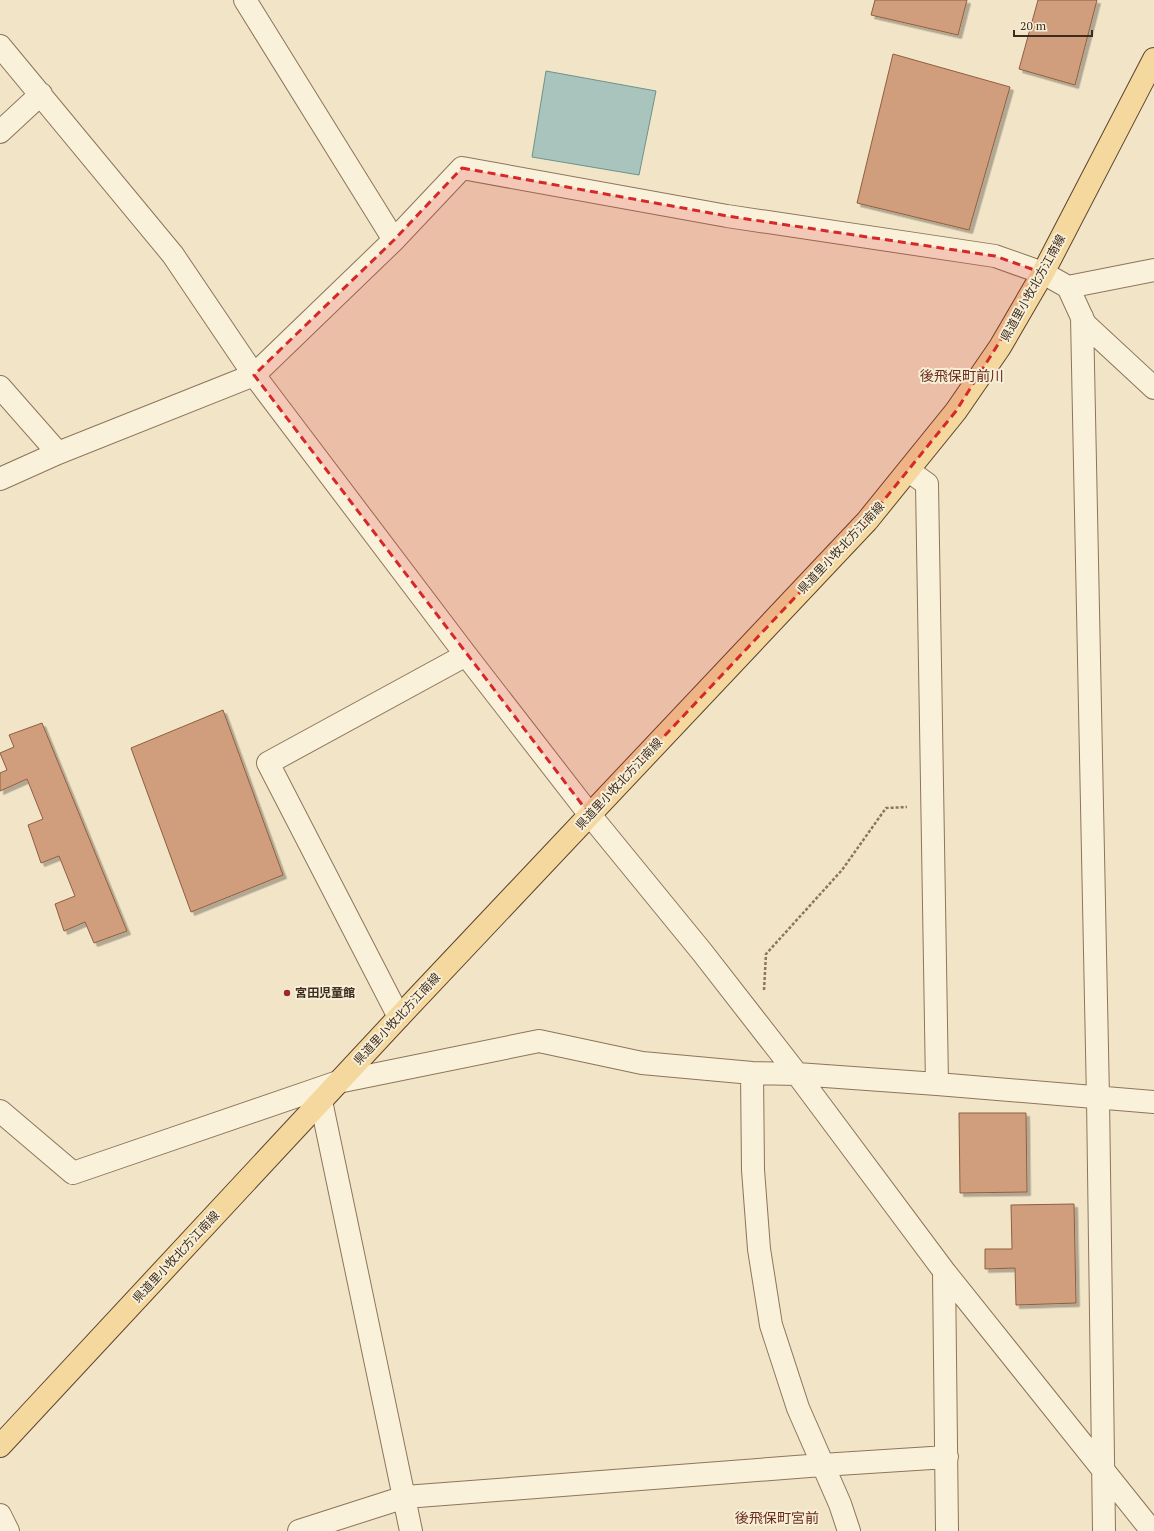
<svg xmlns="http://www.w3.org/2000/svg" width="1154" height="1531" viewBox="0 0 1154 1531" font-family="'PT Serif','Noto Sans JP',serif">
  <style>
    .water { fill: #a8c4bc; stroke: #6e938a }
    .building { fill: #d09e7b; stroke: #8e5e3f; filter: url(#shadow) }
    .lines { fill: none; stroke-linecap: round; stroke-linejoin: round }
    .minor-casing { stroke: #8d755b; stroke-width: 24 }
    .major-casing { stroke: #5b432f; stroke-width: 24 }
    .path { stroke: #8d755b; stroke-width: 2.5; stroke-dasharray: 3 2; stroke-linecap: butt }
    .minor { stroke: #faf1db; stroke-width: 22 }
    .major { stroke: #f4d89e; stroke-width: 22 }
    .marked { fill: #d62828; fill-opacity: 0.2; stroke: #d62828; stroke-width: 3; stroke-dasharray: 8 5; stroke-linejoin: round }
    .poi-dot { fill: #9f282a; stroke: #f7eed7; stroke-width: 1.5 }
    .labels { text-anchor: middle; stroke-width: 4; stroke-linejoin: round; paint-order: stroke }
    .street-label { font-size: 12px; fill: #3d2d1f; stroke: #f7eed7 }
    .poi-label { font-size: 12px; font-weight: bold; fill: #3d2d1f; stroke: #f7eed7; text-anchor: start }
    .quarter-label { font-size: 14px; fill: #6c2c1c; stroke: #f7eed7 }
  </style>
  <defs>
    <filter id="shadow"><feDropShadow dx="3.5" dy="3.5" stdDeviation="0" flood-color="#0004"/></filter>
  </defs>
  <rect width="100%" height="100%" fill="#f1e4c7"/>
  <path class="water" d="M546,71L656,91L639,175L532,157Z"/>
  <path class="building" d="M875,0H967L958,35L871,15Z
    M1038,0H1097L1075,85L1019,69Z
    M893,54L1010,87L969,230L857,203Z
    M223,710L283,875L191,912L131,748Z
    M42,723L127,931L94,943L85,922L64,931L55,904L75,896L59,856L41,863L28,825L43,819L27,779L0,791V773L7,770L0,753L14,747L9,735Z
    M959,1113H1026L1027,1192L960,1193Z
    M1074,1204L1076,1303L1016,1305L1015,1268L985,1269V1249H1012L1011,1205Z"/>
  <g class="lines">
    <defs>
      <path id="minor" d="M245,0L394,240
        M0,46L173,255L254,375L466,655L590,815L702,952L797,1074L944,1271L1152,1531
        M0,132L41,94
        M1068,287L1085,324L1154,388
        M1082,317L1098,1098L1104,1531
        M0,387L58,453
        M909,471L927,484L937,1084
        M0,479L58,453L254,375L394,240L462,168L727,216L995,256L1043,273L1068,287L1154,270
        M399,1017L268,763L466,655
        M752,1073L753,1170L759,1249L771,1325L798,1408L840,1504L849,1531
        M321,1101L411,1531
        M0,1111L73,1173L338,1082L539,1041L642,1063L752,1073L797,1074L937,1084L1154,1102
        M944,1271L947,1531
        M0,1515L8,1531
        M299,1531L405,1497L822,1465L947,1457"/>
      <path id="major" d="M0,1446L399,1017L867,521L956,411L1000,347L1043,273L1154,59"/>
    </defs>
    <use href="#minor" class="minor-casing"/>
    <use href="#major" class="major-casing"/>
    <path class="path" d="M764,990L766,954L842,870L886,808L907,807"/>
    <use href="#minor" class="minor"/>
    <use href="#major" class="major"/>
  </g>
  <path class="marked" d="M462,168L727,216L995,256L1043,273L956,411L867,521L590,815L254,375L394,240Z"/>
  <circle class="poi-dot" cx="287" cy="993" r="4"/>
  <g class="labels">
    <g class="street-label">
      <text transform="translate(1033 288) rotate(-61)" y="4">県道里小牧北方江南線</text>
      <text transform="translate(841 548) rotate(-47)" y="4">県道里小牧北方江南線</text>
      <text transform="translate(619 784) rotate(-47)" y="4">県道里小牧北方江南線</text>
      <text transform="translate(397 1019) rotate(-47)" y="4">県道里小牧北方江南線</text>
      <text transform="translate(176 1257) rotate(-47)" y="4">県道里小牧北方江南線</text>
    </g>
    <g class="poi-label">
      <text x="295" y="997">宮田児童館</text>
    </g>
    <g class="quarter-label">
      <text x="962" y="381">後飛保町前川</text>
      <text x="777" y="1523">後飛保町宮前</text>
    </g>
  </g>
  <path d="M1014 30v6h78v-6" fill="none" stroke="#3d2d1f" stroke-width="2"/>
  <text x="1020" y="30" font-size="12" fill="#3d2d1f" stroke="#f7eed7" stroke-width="3" paint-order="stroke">20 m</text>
</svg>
